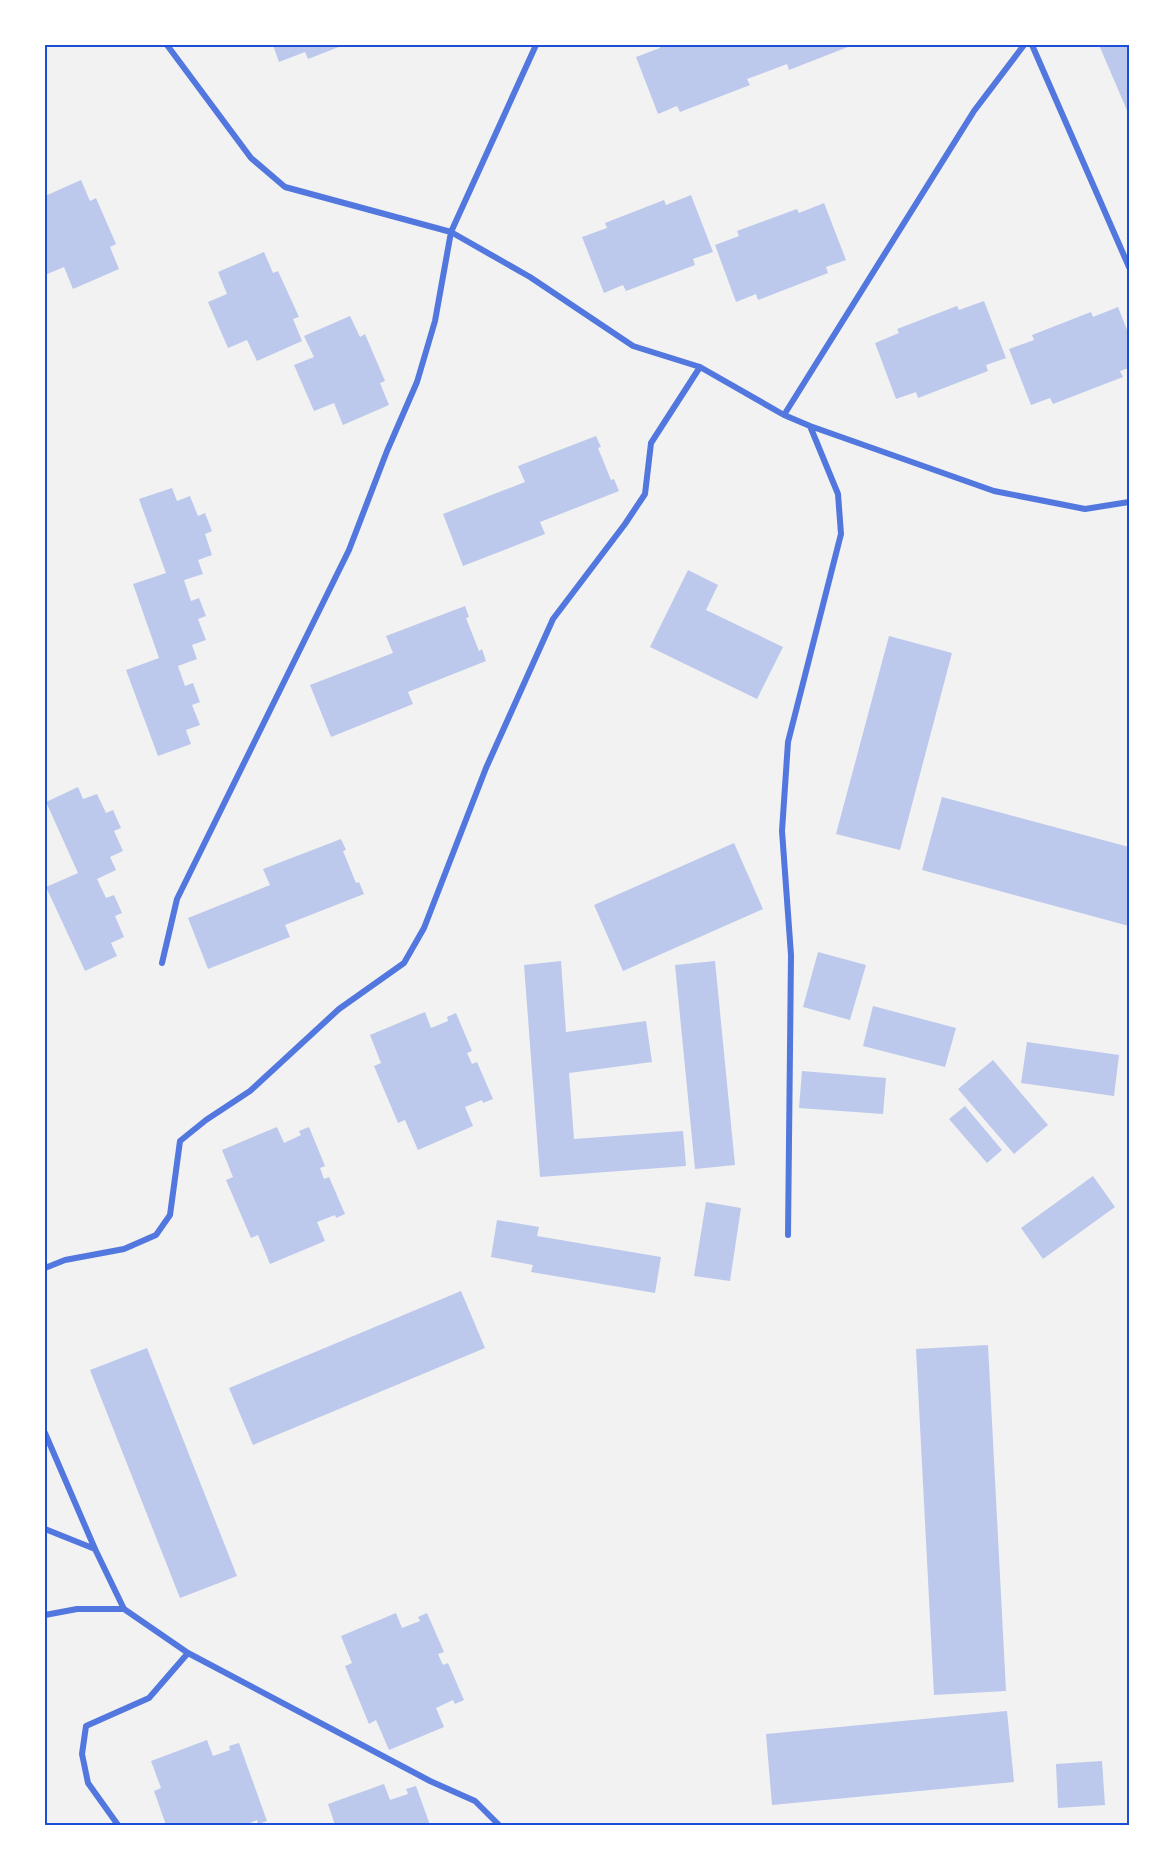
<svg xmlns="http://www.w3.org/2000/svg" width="1174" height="1870" viewBox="0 0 1174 1870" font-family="Commissioner,sans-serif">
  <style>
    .building { fill: #bdc9ec }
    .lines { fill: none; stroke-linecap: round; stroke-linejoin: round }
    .minor { stroke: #5277de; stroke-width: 6 }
    .neatline { fill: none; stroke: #1d4ed8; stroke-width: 2 }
  </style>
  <rect width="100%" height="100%" fill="#f2f2f2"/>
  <path class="building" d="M273,45H344L308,59L305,52L279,62Z
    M659,45H853L789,70L787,64L747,79L750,85L680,112L677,106L658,114L636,57L660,48Z
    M1099,45H1129V115Z
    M81,180L90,201L96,198L116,244L110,247L119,269L73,289L64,267L45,275V196Z
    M691,195L713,252L693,259L695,265L626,291L623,285L604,293L582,237L607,228L605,223L664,200L666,205Z
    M824,203L846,260L826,267L828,273L758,300L756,294L736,302L715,245L739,236L737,231L797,209L799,213Z
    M264,252L273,273L278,271L299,317L293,319L302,341L257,361L247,340L228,348L208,302L227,294L218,272Z
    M984,301L1006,358L986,365L988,371L918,398L916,392L896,399L875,343L899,333L897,329L957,306L959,310Z
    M1118,307L1129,335V368L1120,371L1123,377L1053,404L1050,398L1031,405L1009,349L1034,340L1032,335L1091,312L1093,317Z
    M350,316L360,337L365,334L385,381L380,383L389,405L343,425L334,403L314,411L294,365L314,357L304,336Z
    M596,436L601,447L598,448L611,480L614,479L619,491L540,522L545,534L463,566L443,514L525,482L518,466Z
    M172,488L177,501L190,496L198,516L205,513L212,531L205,534L212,555L198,560L203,574L184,580L191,601L199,598L206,616L198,619L206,640L192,645L197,659L178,666L185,686L193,683L200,702L192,705L200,725L186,730L191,744L158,756L126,670L159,658L133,584L166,573L139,499Z
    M688,570L718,585L706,610L783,647L757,699L650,647Z
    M465,606L469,617L466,618L479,651L482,649L486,661L408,692L413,704L331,737L310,685L393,653L386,636Z
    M889,636L952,653L900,850L836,834Z
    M78,787L83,799L97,794L106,813L113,810L121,828L114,831L123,851L110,857L116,870L97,879L106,898L114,895L122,913L115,916L124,937L111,943L117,956L85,971L46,887L78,873L46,802Z
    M942,797L1129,847V926L922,870Z
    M341,839L346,850L343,851L356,883L359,882L364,894L285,925L290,937L208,969L188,918L270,885L263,869Z
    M734,843L763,909L623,971L594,905Z
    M818,952L866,965L850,1020L803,1007Z
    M561,961L566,1032L646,1021L652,1062L569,1073L574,1139L683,1131L686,1166L540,1177L524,965Z
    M715,961L735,1165L695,1169L675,965Z
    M873,1006L956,1028L945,1067L863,1046Z
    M425,1012L431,1028L448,1021L447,1017L456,1013L472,1051L467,1053L472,1064L477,1062L493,1099L483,1103L482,1100L465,1107L473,1126L418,1150L405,1120L398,1123L374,1066L381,1063L370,1035Z
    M1027,1042L1119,1055L1114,1096L1021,1083Z
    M993,1060L1048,1125L1014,1154L958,1089Z
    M802,1071L886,1078L883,1114L799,1108Z
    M965,1106L1002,1150L987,1163L949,1119Z
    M277,1127L284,1143L301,1135L299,1131L309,1127L325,1166L320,1168L324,1179L329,1177L345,1214L336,1218L335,1215L317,1222L325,1241L270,1264L258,1235L251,1238L226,1180L233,1177L222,1150Z
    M1093,1176L1115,1207L1043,1259L1021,1228Z
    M706,1202L741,1208L730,1281L694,1276Z
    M497,1220L539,1227L537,1236L661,1257L655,1293L531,1272L533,1265L491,1257Z
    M461,1291L485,1348L253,1445L229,1388Z
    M988,1345L1006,1691L934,1695L916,1349Z
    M147,1348L237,1576L180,1598L90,1370Z
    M396,1613L402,1628L420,1621L418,1617L427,1613L444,1652L438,1654L443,1665L448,1663L464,1700L455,1704L453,1700L436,1708L444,1727L389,1750L376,1720L369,1724L345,1666L352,1663L341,1636Z
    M1007,1711L1014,1782L772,1805L766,1734Z
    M207,1740L213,1756L230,1750L229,1746L239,1743L267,1821L258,1824L257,1820L244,1825H166L154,1791L161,1788L151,1761Z
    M1102,1761L1105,1805L1058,1808L1056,1764Z
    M384,1784L390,1800L408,1794L406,1789L416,1786L430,1825H335L328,1804Z"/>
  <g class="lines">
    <path class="minor" d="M167,45L251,158L285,187L451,232L530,277L633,346L700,367L784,415L810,426L994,491L1085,509L1129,502
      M1032,45L1129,267
      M784,415L974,111L1024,45
      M162,963L177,899L349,550L387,451L417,382L435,321L451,232L536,45
      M788,1235L791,955L782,831L788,742L841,534L838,494L810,426
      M45,1268L65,1260L124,1249L156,1235L170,1215L180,1141L206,1120L250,1091L339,1009L404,963L424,928L486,768L553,619L625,524L645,494L651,443L700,367
      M45,1433L95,1549L124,1609L188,1653L430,1781L475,1801L499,1825
      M45,1529L95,1549
      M45,1615L77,1609H124
      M118,1825L88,1783L82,1754L86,1726L149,1698L188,1653"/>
  </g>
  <rect width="1174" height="1870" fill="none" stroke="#ffffff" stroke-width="93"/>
  <rect x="46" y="46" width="1082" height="1778" class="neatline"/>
</svg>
